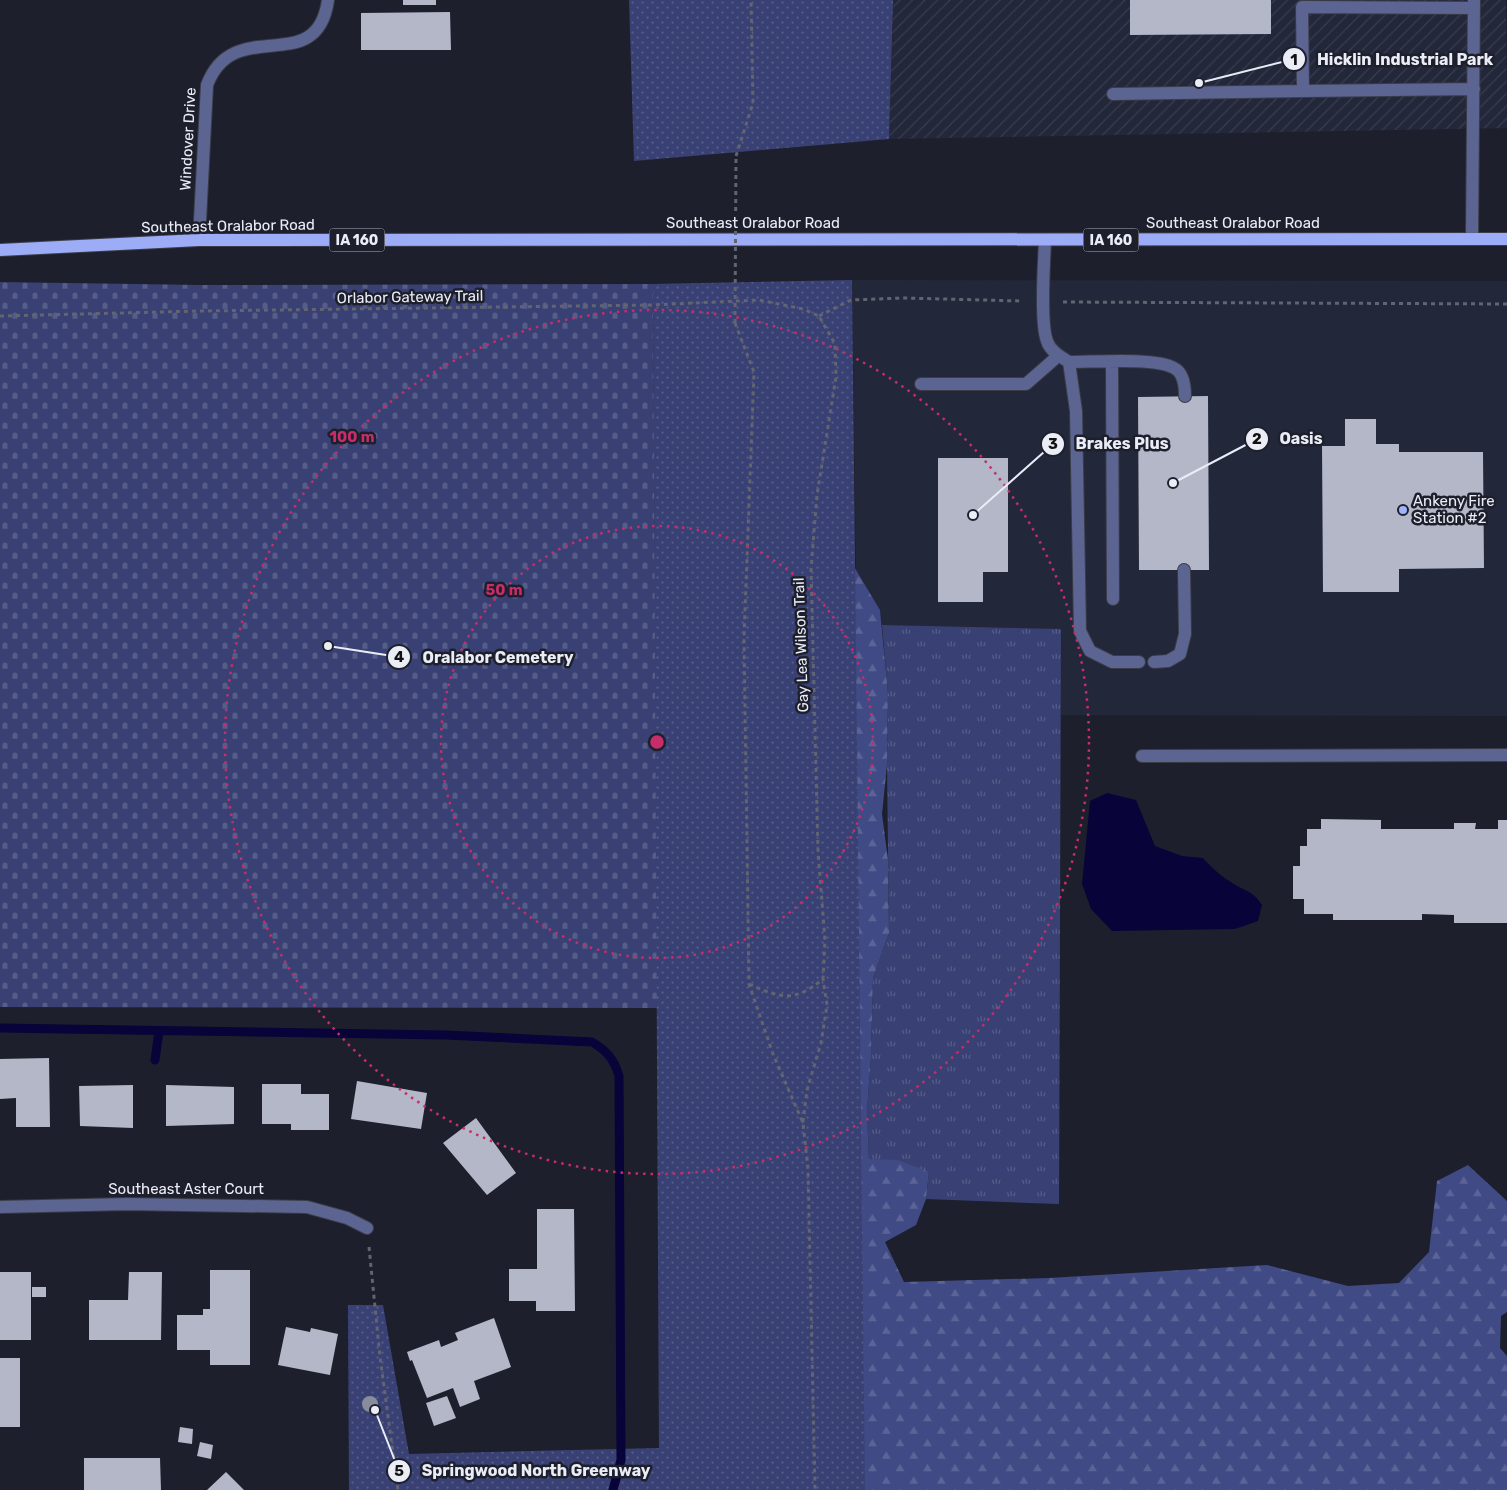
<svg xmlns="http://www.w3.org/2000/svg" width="1507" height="1490" viewBox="0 0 1507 1490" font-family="Rubik,sans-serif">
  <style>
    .built { fill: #23273a }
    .industrial { fill: url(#industrial-furrows) }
    .grass { fill: url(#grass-tufts) }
    .forest { fill: url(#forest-firs) }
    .cemetery { fill: url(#cemetery-stones) }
    .park { fill: url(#park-dots) }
    .water { fill: #080339 }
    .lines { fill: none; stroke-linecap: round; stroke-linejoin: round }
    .stream { stroke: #080339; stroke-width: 9 }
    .building { fill: #b3b7c8 }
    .lane-casing { stroke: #3a3d48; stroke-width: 14 }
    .street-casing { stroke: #3a3d48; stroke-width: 14 }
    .primary-casing { stroke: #3a3d48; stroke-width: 14 }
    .path { stroke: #62646f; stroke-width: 3; stroke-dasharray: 4 4; stroke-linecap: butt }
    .lane { stroke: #5c6592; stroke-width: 12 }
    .street { stroke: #5c6592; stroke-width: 12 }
    .primary { stroke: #9dacf6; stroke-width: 12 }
    .path-bridge { stroke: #62646f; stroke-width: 3; stroke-dasharray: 4 4; stroke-linecap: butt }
    .tree { fill: #888c9b }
    .ring { fill: none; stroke: #c62d6a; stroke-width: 2.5; stroke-dasharray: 2.5 5 }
    .poi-dot { fill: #a3b2fd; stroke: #1d202c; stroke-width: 2 }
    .labels { text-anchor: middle; stroke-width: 5; stroke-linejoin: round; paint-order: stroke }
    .shield { fill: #1d202c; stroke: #adb0b9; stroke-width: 1 }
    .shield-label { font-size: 14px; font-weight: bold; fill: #ebedf6 }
    .street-label { font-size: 15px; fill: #ebedf6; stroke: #1d202c }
    .poi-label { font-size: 15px; fill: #ebedf6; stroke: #1d202c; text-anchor: start }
    .centre { fill: #c62d6a; stroke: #1d202c; stroke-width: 2.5 }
    .ring-label { font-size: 15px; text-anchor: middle; font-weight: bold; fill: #c62d6a; stroke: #1d202c; stroke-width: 5; stroke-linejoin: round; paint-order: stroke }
    .leader { fill: none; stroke: #ebedf6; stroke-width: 2 }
    .callout-dot { fill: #ebedf6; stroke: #1d202c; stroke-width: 2 }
    .mark-label { font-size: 15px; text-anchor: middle; font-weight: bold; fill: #111 }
    .callout-label { font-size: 16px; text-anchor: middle; font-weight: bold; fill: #ebedf6; stroke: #1d202c; stroke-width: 5; stroke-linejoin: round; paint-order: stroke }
  </style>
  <defs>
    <pattern id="industrial-furrows" width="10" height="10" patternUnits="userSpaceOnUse" patternTransform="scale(1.25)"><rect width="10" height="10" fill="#23273a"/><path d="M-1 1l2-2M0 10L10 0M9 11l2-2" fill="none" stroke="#383c4d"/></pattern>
    <pattern id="grass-tufts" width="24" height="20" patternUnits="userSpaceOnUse" patternTransform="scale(1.25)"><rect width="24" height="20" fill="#394174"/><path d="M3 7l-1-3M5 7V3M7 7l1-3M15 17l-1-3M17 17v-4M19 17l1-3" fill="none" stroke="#565d88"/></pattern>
    <pattern id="forest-firs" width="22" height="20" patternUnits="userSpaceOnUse" patternTransform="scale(1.25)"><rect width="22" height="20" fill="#404a85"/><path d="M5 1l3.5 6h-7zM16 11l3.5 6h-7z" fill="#5c6497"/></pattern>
    <pattern id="cemetery-stones" width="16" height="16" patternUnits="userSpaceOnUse" patternTransform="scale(1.25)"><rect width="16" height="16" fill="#394174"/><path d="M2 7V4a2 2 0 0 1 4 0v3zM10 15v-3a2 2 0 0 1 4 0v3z" fill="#565d88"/></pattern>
    <pattern id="park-dots" width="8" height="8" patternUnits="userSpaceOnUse" patternTransform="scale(1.25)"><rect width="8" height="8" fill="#394174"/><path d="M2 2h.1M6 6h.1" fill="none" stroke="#565d88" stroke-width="1.8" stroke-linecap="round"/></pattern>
  </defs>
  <rect width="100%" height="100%" fill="#1d202c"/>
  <path class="built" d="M852,280L1507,281V716L1061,715V629L882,625L880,610L856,571Z"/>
  <path class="industrial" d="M893,0H1506L1507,128L889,139Z"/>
  <path class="grass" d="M882,625L1061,629L1059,1204L926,1199L929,1172L869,1159L867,1111L871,1057L873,978L889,933L887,765L888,693Z"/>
  <path class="forest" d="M850,560L880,610L888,693L887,765L882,814L888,860L889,933L873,978L871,1057L867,1111L869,1159L898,1160L929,1172L926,1199L916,1225L885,1242L904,1282L1049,1278L1267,1265L1348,1286L1399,1283L1429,1252L1437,1181L1468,1165L1507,1201V1312L1501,1316L1500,1348L1507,1356V1490H750Z"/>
  <path class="cemetery" d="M0,282L200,285L653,284L658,1008L0,1007Z"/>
  <path class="park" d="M629,0H893L889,139L634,161Z
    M852,280L865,1490H349L348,1305H383L409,1454L659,1448L653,284Z"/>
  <path class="water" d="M1107,793L1136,800L1155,846L1182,856L1203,858C1212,868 1222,877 1234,884C1247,892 1253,891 1262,905L1258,921L1235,929L1112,931L1091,909L1082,884L1090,801Z"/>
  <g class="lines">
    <path class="stream" d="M0,1028L445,1035L592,1042C607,1051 614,1059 619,1076L621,1460L613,1490
      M155,1060L159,1031"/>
  </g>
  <path class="building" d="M403,0H436V5H403Z
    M1130,0H1271V34L1130,35Z
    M450,12L451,50H361V13Z
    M1208,396L1209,570H1139L1138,397Z
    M1345,419H1376V444H1399V452H1483L1484,568L1399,569V592H1323L1322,446H1345Z
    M938,458H1008V572H983V602H938Z
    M1321,819L1381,820V829H1454V823H1476L1475,829H1498V820H1507V923H1454V915L1422,914V920H1333V914H1304V899H1293V866H1300V846H1307V829H1321Z
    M49,1058L50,1127H16V1098L0,1099V1059Z
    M357,1081L427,1093L421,1129L351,1119Z
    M262,1084H301V1094H329V1130H291V1124H262Z
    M133,1085V1128L80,1126L79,1086Z
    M166,1085L234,1087V1124L166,1126Z
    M476,1118L516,1173L487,1195L443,1143Z
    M537,1209H574L575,1311H536V1301H509V1269H537Z
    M210,1270H250V1365H210V1350H177V1315H203V1309H210Z
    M0,1272H31V1340H0Z
    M129,1272H162L161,1340H89V1300H128Z
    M32,1287H46V1297H32Z
    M494,1318L511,1367L474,1381L480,1399L460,1407L453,1388L427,1398L412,1360L410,1361L407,1352L439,1340L441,1347L458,1340L455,1333Z
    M286,1327L310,1332L311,1328L338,1334L330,1375L278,1365Z
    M0,1358H20V1427H0Z
    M447,1396L456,1418L434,1426L426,1403Z
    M180,1427L193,1429L192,1444L178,1442Z
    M200,1442L213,1445L211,1459L197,1456Z
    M84,1458H160L161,1490H84Z
    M226,1472L244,1490H207Z"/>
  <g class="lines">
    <defs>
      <path id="lane" d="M1474,8L1302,7L1303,91L1474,89
        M1113,94L1303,91
        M1472,238L1474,0
        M1045,241C1044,263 1040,323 1047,341C1050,351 1061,357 1069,362C1093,362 1156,357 1174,368C1184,373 1185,386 1185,396
        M1069,362L1076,411L1080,631L1090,651L1112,662H1139
        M1112,362L1113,599
        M921,384H1026L1058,356
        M1154,662L1168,661L1180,654L1185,634L1184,570
        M1142,756L1507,755"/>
      <path id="street" d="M199,240L207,85C234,13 317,80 328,0
        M0,1207L127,1204L307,1207L347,1218L367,1228"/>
      <path id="primary" d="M0,250L199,240L1507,239"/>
    </defs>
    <use href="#lane" class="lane-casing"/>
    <use href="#street" class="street-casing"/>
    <use href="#primary" class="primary-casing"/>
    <path class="path" d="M736,156L753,103L751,0
      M1063,302L1507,304
      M0,316L200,311L651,305L759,300L803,309L819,316
      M819,316L851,300L903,298L1022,301
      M735,323L754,372L744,638L749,984L773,1054L803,1123L808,1169L815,1490
      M749,984C782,999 795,1002 823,979L825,940L818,851L811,569L817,495L836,377L835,344L819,316
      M803,1122L807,1090L821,1043L827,1005L823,979
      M369,1247L380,1357L398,1490"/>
    <use href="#lane" class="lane"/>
    <use href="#street" class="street"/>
    <use href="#primary" class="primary"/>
    <path class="path-bridge" d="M735,323L736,156"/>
  </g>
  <circle class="tree" cx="370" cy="1404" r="8"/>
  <g class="ring">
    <circle cx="657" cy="742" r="216"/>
    <circle cx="657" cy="742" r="432"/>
  </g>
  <circle class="poi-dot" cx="1403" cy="510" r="5"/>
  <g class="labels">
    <g class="shield">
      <rect x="329.5" y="228.5" width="55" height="23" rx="4"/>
      <rect x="1083.5" y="228.5" width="55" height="23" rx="4"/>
    </g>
    <g class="shield-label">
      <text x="357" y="245">IA 160</text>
      <text x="1111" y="245">IA 160</text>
    </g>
    <g class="street-label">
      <text transform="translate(188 139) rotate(-87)" y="5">Windover Drive</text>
      <text x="753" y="228">Southeast Oralabor Road</text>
      <text x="1233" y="228">Southeast Oralabor Road</text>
      <text transform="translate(228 226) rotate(-1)" y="5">Southeast Oralabor Road</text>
      <text transform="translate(410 297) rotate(-1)" y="5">Orlabor Gateway Trail</text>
      <text transform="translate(801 645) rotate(-92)" y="5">Gay Lea Wilson Trail</text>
      <text x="186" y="1194">Southeast Aster Court</text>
    </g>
    <g class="poi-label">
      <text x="1413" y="506">Ankeny Fire<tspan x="1413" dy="17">Station #2</tspan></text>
    </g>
  </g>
  <circle cx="657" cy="742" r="8" class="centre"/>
  <g class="ring-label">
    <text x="352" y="442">100 m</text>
    <text x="504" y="595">50 m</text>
  </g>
  <path class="leader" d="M1199 83L1294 59M1173 483L1257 439M973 515L1053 444M328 646L399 657M375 1410L399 1471"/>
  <g class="callout-dot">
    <circle cx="1199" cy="83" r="5"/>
    <circle cx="1173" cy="483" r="5"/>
    <circle cx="973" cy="515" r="5"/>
    <circle cx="328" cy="646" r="5"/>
    <circle cx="375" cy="1410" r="5"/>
    <circle cx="1294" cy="59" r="12"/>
    <circle cx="1257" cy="439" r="12"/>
    <circle cx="1053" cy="444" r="12"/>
    <circle cx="399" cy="657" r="12"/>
    <circle cx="399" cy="1471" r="12"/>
  </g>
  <g class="mark-label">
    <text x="1294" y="65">1</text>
    <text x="1257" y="444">2</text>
    <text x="1053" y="449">3</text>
    <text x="399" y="662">4</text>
    <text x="399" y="1476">5</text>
  </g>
  <g class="callout-label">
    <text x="1405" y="65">Hicklin Industrial Park</text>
    <text x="1301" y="444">Oasis</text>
    <text x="1122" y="449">Brakes Plus</text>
    <text x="498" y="663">Oralabor Cemetery</text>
    <text x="536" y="1476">Springwood North Greenway</text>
  </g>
</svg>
